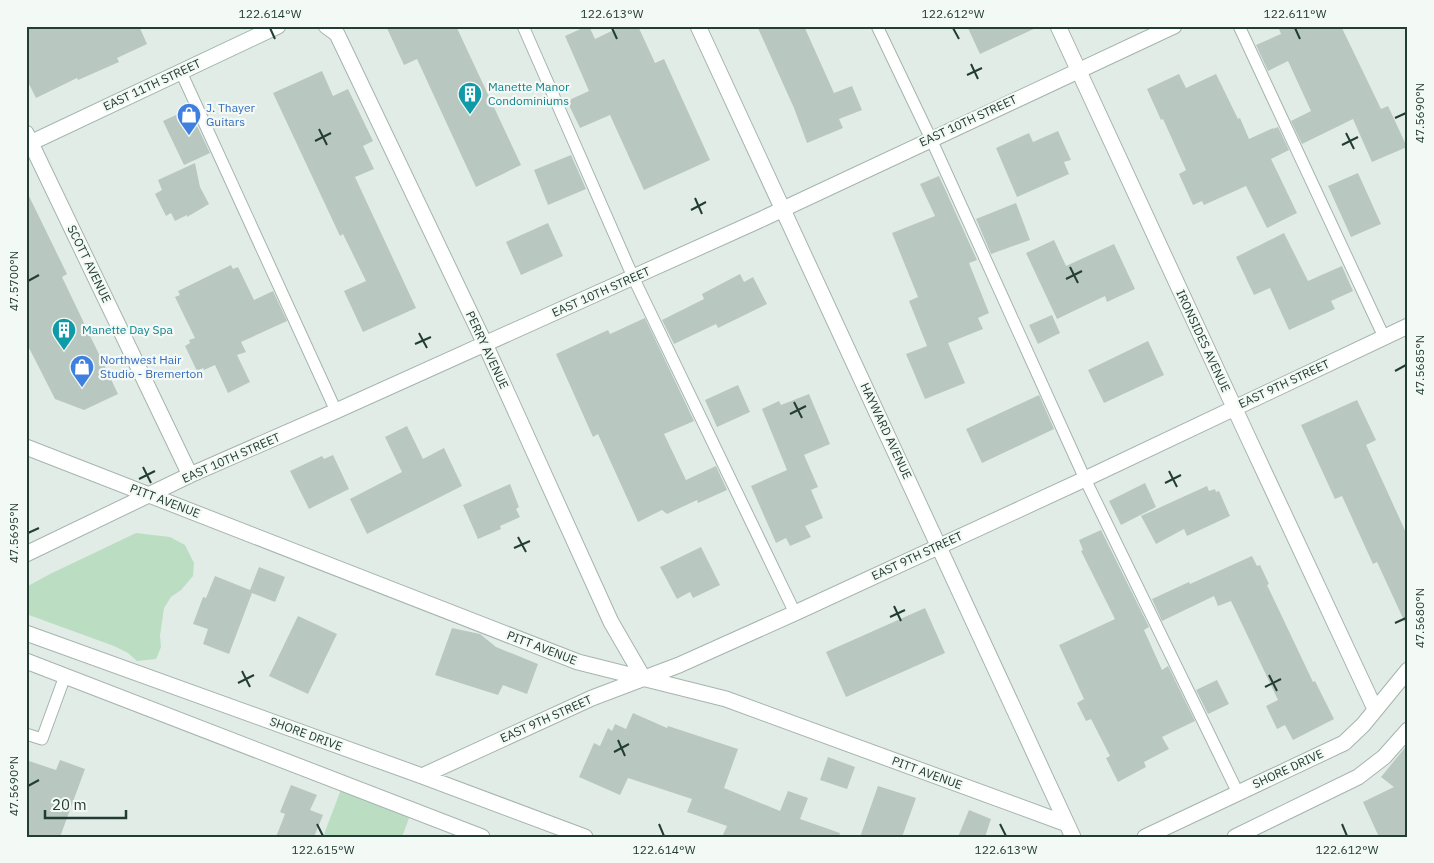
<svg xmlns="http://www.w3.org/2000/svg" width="1434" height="863" viewBox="0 0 1434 863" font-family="'IBM Plex Sans',sans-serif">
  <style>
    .green { fill: #bbddc2 }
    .building { fill: #b8c7c0 }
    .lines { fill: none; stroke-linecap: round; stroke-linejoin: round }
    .lane-casing { stroke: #a5b4ae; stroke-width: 13 }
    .street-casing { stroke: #a5b4ae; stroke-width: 17 }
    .secondary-casing { stroke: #a1b8ae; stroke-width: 17 }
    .lane { stroke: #fff; stroke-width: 11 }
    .street { stroke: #fff; stroke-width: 15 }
    .secondary { stroke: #fff; stroke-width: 15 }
    .ticks { fill: none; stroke: #223d34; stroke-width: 2 }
    .labels { text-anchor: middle; stroke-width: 4.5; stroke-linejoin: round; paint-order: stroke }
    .street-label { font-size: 12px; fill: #223d34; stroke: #f3f9f5 }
    .culture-label { font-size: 12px; fill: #0d838f; stroke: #f3f9f5; text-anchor: start }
    .shop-label { font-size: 12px; fill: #366cbe; stroke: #f3f9f5; text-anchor: start }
    .neatline { fill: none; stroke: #223d34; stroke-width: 2 }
    .ticks-label { font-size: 12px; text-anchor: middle; fill: #223d34 }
  </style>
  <rect width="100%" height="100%" fill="#e2ece7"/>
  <path class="green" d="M136,533L170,537L185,545L194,563L193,576L181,590L171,597L164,608L160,636L161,647L156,659L137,661L128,653L114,646L26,614V587L50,574Z
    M343,784L412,810L402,837H323Z"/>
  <path class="building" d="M26,26H139L147,44L117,58L119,62L78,80L77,78L36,98L26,78Z
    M386,26H456L521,165L476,187L417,59L404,65Z
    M587,26H589L595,39L622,26H638L655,63L664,59L710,160L644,190L610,115L580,128L567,101L589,91L565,36Z
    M757,26H804L834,93L852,86L862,110L839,119L843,128L807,143L794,108Z
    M967,26H1040L980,54Z
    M1278,26H1341L1381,109L1388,106L1407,147L1372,162L1353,119L1302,144L1291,121L1311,111L1288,61L1268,71L1256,45L1281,34Z
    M322,71L333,96L348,89L373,141L363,146L374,169L355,177L416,308L363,332L344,291L366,281L343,234L340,236L273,93Z
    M1179,74L1186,88L1216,74L1238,119L1240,118L1249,139L1273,128V129L1278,127L1289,150L1271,159L1297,213L1267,228L1246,186L1204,205L1202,201L1193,205L1179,174L1186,170L1163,119L1161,120L1147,89Z
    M189,109L210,153L184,165L163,121Z
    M1058,131L1071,160L1064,162L1069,174L1017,197L996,148L1029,133L1033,142Z
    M571,155L586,189L548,205L534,170Z
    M195,163L200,187L209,204L187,217V215L175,221L171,213L166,216L155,194L162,190L158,180Z
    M1358,173L1381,224L1351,237L1328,186Z
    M939,176L977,260L969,263L989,313L978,318L983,329L948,343L965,383L925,399L906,354L927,346L909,301L918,297L892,233L935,216L920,184Z
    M26,190L67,274L62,277L118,394L84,410L55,399L26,342Z
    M1016,203L1030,240L991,254L976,219Z
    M548,223L563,256L521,275L506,242Z
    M1284,233L1308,281L1342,266L1353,291L1331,301L1335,309L1289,330L1270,288L1254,295L1236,257Z
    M1054,240L1066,266L1114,244L1135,289L1107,302L1105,296L1057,319L1026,253Z
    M231,265L233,269L238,267L254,300L273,291L287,321L241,342L246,352L237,355L250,382L228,393L215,365L204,370L203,368L197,371L185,346L190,343L189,340L195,338L175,297L180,295L178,291Z
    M740,274L744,282L753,277L767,304L718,328L716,324L674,344L662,320L704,299L702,294Z
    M1052,315L1060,333L1038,344L1029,325Z
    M645,318L694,421L664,434L686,480L716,466L727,490L698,503L697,500L667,514L662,510L638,522L598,434L593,437L556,354L608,330L610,334Z
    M1148,341L1164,375L1104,403L1088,370Z
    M738,385L750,412L717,427L705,400Z
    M809,394L830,444L804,455L818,487L811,490L823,518L805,526L811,537L790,546L786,538L776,543L751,486L787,470L762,409L779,401L781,405Z
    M1039,395L1054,429L982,463L966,429Z
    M1357,400L1376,440L1366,445L1408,537V629L1377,562L1373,564L1342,496L1335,499L1301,425Z
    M407,426L423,459L444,448L462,486L367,534L350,499L402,472L385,437Z
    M333,455L349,489L309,509L290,471L322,456L324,459Z
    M1145,483L1156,507L1121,525L1109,501Z
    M510,484L519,507L516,509L520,517L500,526L501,529L478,539L463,505Z
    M1207,486L1209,491L1215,489L1216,492L1219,491L1230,516L1187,536L1184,529L1156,544L1141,516Z
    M1101,530L1149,627L1144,630L1162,670L1168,666L1195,721L1162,737L1169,749L1144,762L1146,767L1118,782L1106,758L1110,756L1091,719L1086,721L1077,703L1084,699L1059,645L1115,619L1081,551L1083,550L1079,540Z
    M701,547L720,585L693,598L690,592L677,599L660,567Z
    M1252,556L1257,566L1260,565L1269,584L1267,585L1313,682L1315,681L1334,719L1293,740L1285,725L1277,729L1266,706L1278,700L1231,601L1218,606L1214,596L1162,621L1152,599L1189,582L1190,584Z
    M259,567L285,577L275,602L252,593L229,654L203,644L208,629L193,624L203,597L206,598L215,576L250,590Z
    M925,608L945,653L846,697L826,652Z
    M298,616L337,634L308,694L269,676Z
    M452,628L480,634L496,647L538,664L527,694L503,685L498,695L435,675Z
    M1217,680L1229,704L1208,714L1196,690Z
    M633,713L667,728L668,726L738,749L724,788L780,811L788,791L808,798L800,819L840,833L839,837H722L727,826L687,812L692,799L628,778L620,795L579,777L594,743L600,746L608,728L612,731L615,724L626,729Z
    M1408,744V837H1379L1363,802L1394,787L1381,777Z
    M828,757L855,767L847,789L820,780Z
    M26,760L56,770L60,760L85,769L60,837H26Z
    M291,785L317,795L310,810L323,815L314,837H276L285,814L280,812Z
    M878,786L916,798L902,837H860Z
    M969,810L991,819L985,837H958Z"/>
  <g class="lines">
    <defs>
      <path id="lane" d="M523,26L633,277L795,613
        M877,26L931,139L1085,479L1238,793
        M1239,26L1384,337
        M181,72L336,411
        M26,734L42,739L65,676"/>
      <path id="street" d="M326,26L337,34L485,344L611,622L644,679
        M698,26L1073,837
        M1058,26L1246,433L1375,709
        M26,133L190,475
        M26,447L578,662L726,699L1067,824
        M26,554L190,475L336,411L762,219L1174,26
        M26,633L422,776L585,837
        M26,661L482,837
        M422,776L592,698L679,665L795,613L1085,479L1408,326
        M1145,837L1344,743L1363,725L1408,670
        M1235,837L1358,777L1384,757L1408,730"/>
      <path id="secondary" d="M26,145L278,26"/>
    </defs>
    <use href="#lane" class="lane-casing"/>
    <use href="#street" class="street-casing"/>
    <use href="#secondary" class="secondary-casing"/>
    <use href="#lane" class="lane"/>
    <use href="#street" class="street"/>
    <use href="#secondary" class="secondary"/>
  </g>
  <path class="ticks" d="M270,28L275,39M612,28L617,39M953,28L959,39M1295,28L1300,39M971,64L978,79M967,75L982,68M1395,118L1406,113M319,129L327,145M1346,133L1354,149M315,141L331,133M1342,145L1358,137M695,198L702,214M691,210L706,202M1070,267L1078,283M1066,279L1082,271M28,281L39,275M419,333L427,348M415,344L431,337M1395,371L1406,365M794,402L802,418M790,414L806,406M143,467L151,483M1169,471L1177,487M139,479L155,471M1165,483L1181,475M28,533L39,528M518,537L526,552M514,548L530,541M894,606L901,621M890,617L905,610M1395,623L1406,618M242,671L250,687M1269,675L1277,691M238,683L254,675M1265,687L1281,679M618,740L625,756M614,752L629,744M28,786L39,780M317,824L323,836M659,824L664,836M1000,824L1006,836M1342,824L1347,836"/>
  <defs>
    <symbol id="building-pin" viewBox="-11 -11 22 30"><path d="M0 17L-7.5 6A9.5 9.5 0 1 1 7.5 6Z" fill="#0f9aa8" stroke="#f3f9f5"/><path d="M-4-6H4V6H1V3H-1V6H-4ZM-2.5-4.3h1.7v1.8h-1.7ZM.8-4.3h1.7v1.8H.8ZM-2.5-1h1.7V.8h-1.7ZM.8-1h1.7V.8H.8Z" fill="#fff"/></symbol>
    <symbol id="shop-pin" viewBox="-11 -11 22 30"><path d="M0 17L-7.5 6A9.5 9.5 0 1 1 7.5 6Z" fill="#3f7fe0" stroke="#f3f9f5"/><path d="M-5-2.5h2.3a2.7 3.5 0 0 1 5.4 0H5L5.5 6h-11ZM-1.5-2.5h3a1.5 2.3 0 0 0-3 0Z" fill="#fff"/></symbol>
  </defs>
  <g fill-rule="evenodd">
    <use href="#building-pin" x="456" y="80" width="28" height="38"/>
    <use href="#shop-pin" x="175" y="101" width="28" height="38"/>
    <use href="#building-pin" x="50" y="316" width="28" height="38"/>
    <use href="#shop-pin" x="68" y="353" width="28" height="38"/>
  </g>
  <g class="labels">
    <g class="street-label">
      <text transform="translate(152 85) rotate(-25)" y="4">EAST 11TH STREET</text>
      <text transform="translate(968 121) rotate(-25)" y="4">EAST 10TH STREET</text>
      <text transform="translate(89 264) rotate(64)" y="4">SCOTT AVENUE</text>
      <text transform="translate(601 292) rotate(-24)" y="4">EAST 10TH STREET</text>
      <text transform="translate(1203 341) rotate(65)" y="4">IRONSIDES AVENUE</text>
      <text transform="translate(487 350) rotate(65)" y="4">PERRY AVENUE</text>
      <text transform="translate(1284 384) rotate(-25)" y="4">EAST 9TH STREET</text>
      <text transform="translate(886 431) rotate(65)" y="4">HAYWARD AVENUE</text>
      <text transform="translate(231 458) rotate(-24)" y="4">EAST 10TH STREET</text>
      <text transform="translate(165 501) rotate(21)" y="4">PITT AVENUE</text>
      <text transform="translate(917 556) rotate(-25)" y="4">EAST 9TH STREET</text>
      <text transform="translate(542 648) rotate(21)" y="4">PITT AVENUE</text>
      <text transform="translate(546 719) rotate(-24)" y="4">EAST 9TH STREET</text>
      <text transform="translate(306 734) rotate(20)" y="4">SHORE DRIVE</text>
      <text transform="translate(1288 769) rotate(-25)" y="4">SHORE DRIVE</text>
      <text transform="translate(927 773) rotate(20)" y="4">PITT AVENUE</text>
    </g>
    <g class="culture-label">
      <text x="488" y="91">Manette Manor<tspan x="488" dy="14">Condominiums</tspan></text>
      <text x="82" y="334">Manette Day Spa</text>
    </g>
    <g class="shop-label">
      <text x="206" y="112">J. Thayer<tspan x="206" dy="14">Guitars</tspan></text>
      <text x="100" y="364">Northwest Hair<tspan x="100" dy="14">Studio - Bremerton</tspan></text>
    </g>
  </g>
  <rect width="1434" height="863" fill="none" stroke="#f3f9f5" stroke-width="55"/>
  <path d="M45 810v8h81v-8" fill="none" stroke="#223d34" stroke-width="2.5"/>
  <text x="52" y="810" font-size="15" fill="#223d34" stroke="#f3f9f5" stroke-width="4" paint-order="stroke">20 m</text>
  <rect x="28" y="28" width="1378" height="808" class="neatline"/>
  <g class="ticks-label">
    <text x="270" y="18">122.614°W</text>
    <text x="612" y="18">122.613°W</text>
    <text x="953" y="18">122.612°W</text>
    <text x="1295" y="18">122.611°W</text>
    <text transform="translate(1420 113) rotate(-90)" y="4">47.5690°N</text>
    <text transform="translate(14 281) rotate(-90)" y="4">47.5700°N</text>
    <text transform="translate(1420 365) rotate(-90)" y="4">47.5685°N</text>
    <text transform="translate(14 533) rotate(-90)" y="4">47.5695°N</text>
    <text transform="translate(1420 618) rotate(-90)" y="4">47.5680°N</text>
    <text transform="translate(14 786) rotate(-90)" y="4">47.5690°N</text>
    <text x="323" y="854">122.615°W</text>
    <text x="664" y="854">122.614°W</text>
    <text x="1006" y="854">122.613°W</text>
    <text x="1347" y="854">122.612°W</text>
  </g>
</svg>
